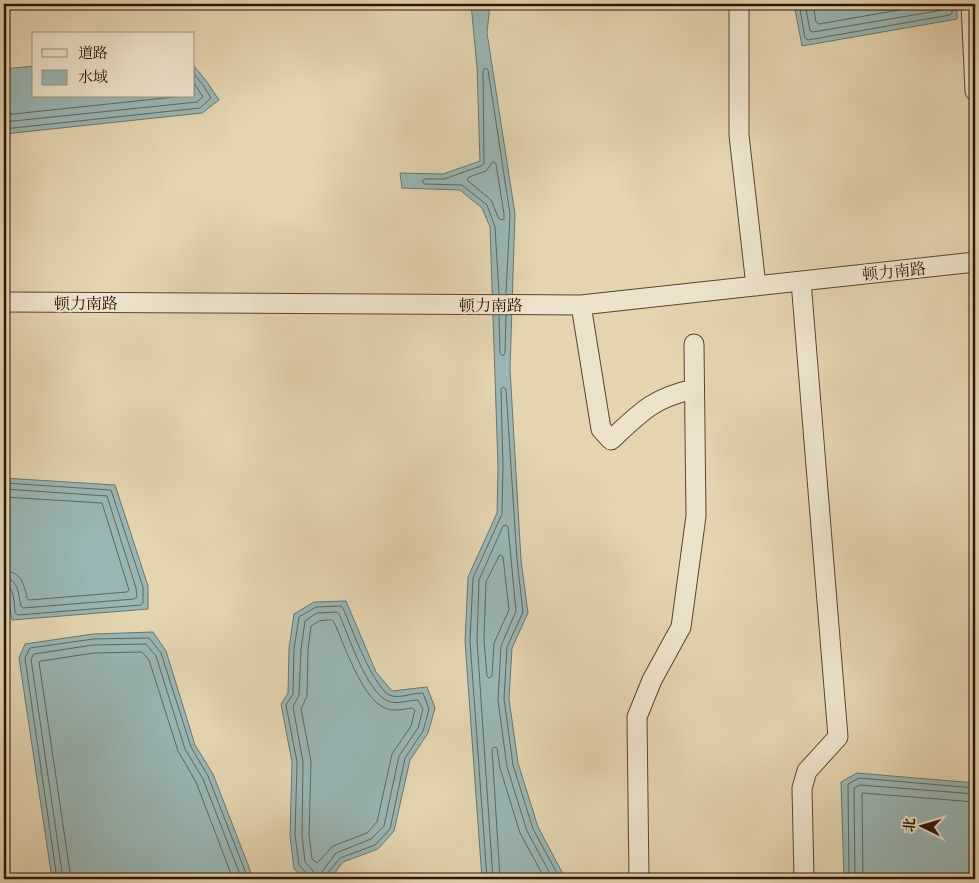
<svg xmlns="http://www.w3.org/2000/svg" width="979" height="883" viewBox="0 0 979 883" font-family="'IM FELL French Canon','Noto Serif SC',serif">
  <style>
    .water { fill: #98b6b4; stroke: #6c766e }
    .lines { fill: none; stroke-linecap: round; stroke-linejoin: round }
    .shore { stroke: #62665c; stroke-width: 1 }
    .minor-casing { stroke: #594530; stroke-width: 21 }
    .minor { stroke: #ede3cc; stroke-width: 19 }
    .labels { text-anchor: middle; stroke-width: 4; stroke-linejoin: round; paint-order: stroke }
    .street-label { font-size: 16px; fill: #2b1505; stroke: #ede3cc }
  </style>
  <rect width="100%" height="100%" fill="#e4d4b0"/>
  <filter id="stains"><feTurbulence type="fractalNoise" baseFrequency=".004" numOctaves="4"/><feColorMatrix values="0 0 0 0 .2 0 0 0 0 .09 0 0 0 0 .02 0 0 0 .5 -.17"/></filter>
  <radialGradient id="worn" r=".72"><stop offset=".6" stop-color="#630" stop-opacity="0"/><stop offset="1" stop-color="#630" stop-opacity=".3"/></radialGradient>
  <path class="water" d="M471,4H490L487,33L515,214L510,369L521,560L528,613L512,648L509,699L518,763L538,827L563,874L564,879H482L465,641L468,577L497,513L498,467L490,227L482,208L460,190L402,188L400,173L443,174L480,161L477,67Z
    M794,4H957V19L802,46Z
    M34,66V96H194V66L207,82L219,100L202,113L4,134V69Z
    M4,478L115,485L148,586V609L12,620L4,577Z
    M346,601L376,672L392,691L427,687L435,708L428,733L410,760L394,831L378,849L343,862L330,879H306L294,869L290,836L292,762L281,704L288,693L289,648L294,614L314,602Z
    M153,632L166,651L195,745L213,774L250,870L251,879H52L19,658L25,644L93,634Z
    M857,773L975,783V879H844L841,782Z"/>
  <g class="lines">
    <path class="shore" d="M799,4L805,38L808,40L950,15L952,13V4
      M805,4L810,31L813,32L943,10L946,4
      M813,4L816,22L819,24L933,4
      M4,115L184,96
      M4,122L197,102L203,97L194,83
      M4,129L200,108L211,98L203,85L194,74
      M493,162L496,164L504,214V219L502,220L499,219L491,200L467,180L469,177L486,171Z
      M499,294L495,227L487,205L462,185L424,184L422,181L425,179H444L481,166L484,164L483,71L485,68L488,70L510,214L506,294
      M499,315L500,353L503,356L505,353L506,315
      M4,483L111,490L143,587V603L141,605L18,615L15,613C14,604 15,586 4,584
      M4,489L107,496L136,588L137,597L134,599L23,608L21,606C18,594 19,579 4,578
      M4,497L102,503L129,590L127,592L29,600L27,598C24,584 21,571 4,571
      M500,555L503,557L509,610L494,643L492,676L489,678L487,676L484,640L486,582Z
      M332,620L334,622C344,644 362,699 385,708C393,712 404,709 412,708L415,710L411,726L392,754L377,822L367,833L333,846L317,863L312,859L309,835L311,761L301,709L307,696L308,650L311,626L319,621Z
      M57,879L25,658L30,648L93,639L149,638L161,653L191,747L208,776L245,871L246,879
      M63,879L31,659L34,654L93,645L146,644L156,656L185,749L203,779L239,872V879
      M71,879L39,662L41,661L94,653L142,652L149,660L178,751L196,782L231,874L232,879
      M309,879L308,875L299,865L295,835L297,762L286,705L293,694L294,649L299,617L316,607L341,606L343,608C350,624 375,693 392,696C401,698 413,693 423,693L429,709L423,731L405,758L390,829L375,845L340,858L327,874L326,879
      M315,879L313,871L305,862L302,835L303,762L293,707L299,695L301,649L305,621L317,613L337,612L339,614C348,634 367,693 388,701C396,705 410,700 418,700L423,709L418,728L399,756L384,826L371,839L336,853L322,872L320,879
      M487,879L470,641L473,578L502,514L503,467L501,389L503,387L506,389L517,560L523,612L507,647L504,699L513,765L533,829L558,875L559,879
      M493,879L477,640L479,580L503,526L506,525L508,527L516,611L501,646L498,700L507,767L527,831L553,879
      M500,879L492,749L494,747L497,748L500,768L520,833L545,879
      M849,879L848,784L859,778L975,788
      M855,879L854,788L860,785L975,794
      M863,879L862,793L975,802"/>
    <defs>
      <path id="minor" d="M739,4V135L756,286
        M971,4L975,91
        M801,281L838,737L807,771L802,788L804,879
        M4,302L581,305L975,262
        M581,305L601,429L611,440C641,412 653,398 694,389
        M639,879L637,717L652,680L681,627L696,516L694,344"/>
    </defs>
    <use href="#minor" class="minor-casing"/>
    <use href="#minor" class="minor"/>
  </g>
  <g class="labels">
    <g class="street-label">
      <text transform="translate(894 271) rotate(-6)" y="6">顿力南路</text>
      <text x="86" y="309">顿力南路</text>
      <text x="491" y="311">顿力南路</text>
    </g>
  </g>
  <rect width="979" height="883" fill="none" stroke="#e4d4b0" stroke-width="20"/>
  <rect x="5" y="5" width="969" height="873" fill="none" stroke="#2b1505" stroke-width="2.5"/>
  <rect x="10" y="10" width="959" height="863" fill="none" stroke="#2b1505"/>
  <rect x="32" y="32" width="162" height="65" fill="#ede3cc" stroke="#9f917c"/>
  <rect x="42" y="49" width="25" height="8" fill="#ede3cc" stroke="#9f917c"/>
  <text x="78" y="58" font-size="15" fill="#2b1505">道路</text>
  <rect x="42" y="70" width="25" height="15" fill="#98b6b4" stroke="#9f917c"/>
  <text x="78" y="82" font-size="15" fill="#2b1505">水域</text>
  <g transform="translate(922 826) rotate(275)" stroke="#ede3cc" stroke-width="4" paint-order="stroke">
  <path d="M0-4L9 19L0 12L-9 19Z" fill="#2b1505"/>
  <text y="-8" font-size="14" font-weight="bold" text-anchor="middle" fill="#2b1505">北</text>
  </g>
  <rect width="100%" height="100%" filter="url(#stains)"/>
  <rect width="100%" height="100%" fill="url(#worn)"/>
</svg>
